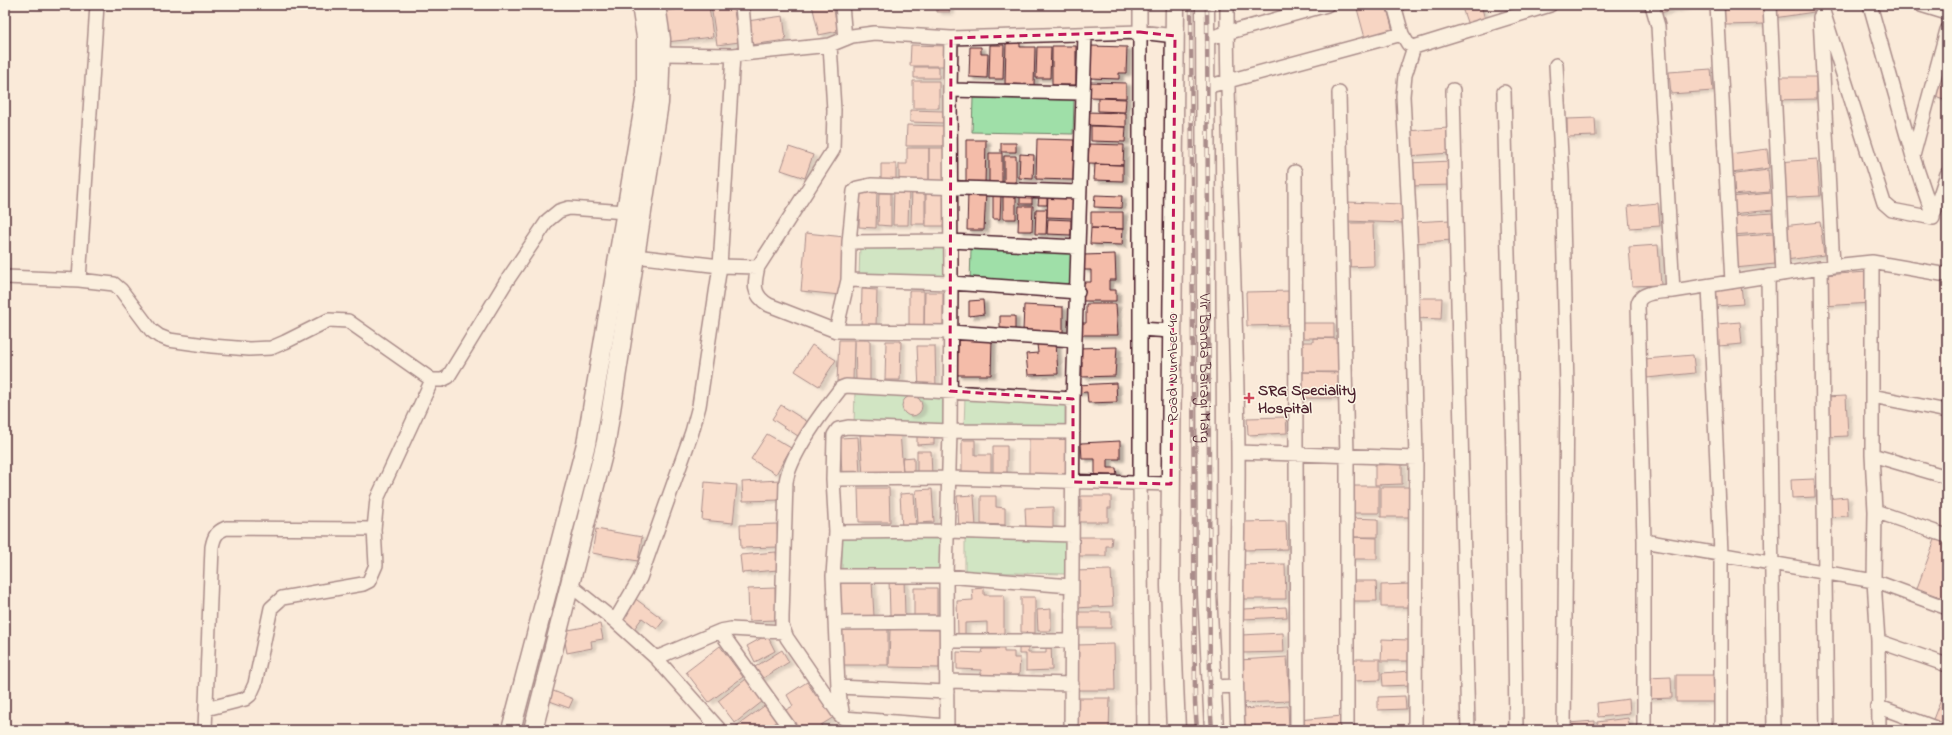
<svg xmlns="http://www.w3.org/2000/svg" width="1952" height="735" viewBox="0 0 1952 735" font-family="'Indie Flower',sans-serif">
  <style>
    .green { fill: #9fdfa8; stroke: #747f6a }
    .building { fill: #f4bca9; stroke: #4a1f2b; filter: url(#shadow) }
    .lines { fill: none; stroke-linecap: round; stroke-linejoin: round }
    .street-casing { stroke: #4a1f2b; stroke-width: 16 }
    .secondary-casing { stroke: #4a1f2b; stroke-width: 21 }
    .street { stroke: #fcf5e5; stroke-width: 13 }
    .secondary { stroke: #fcf5e5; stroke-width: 18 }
    .rail-casing { stroke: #4a1f2b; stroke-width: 4.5 }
    .rail { stroke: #fcf5e5; stroke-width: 3; stroke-dasharray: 9; stroke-linecap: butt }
    .marked { fill: none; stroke: #c2185b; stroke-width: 3; stroke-dasharray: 8 5; stroke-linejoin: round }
    .poi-dot { fill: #d1495b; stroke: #fcf5e5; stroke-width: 1.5 }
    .labels { text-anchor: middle; stroke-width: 3; stroke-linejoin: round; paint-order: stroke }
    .street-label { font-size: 16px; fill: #4a1f2b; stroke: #fcf5e5 }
    .poi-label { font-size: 16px; font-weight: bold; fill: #4a1f2b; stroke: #fcf5e5; text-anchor: start }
  </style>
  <defs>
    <filter id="shadow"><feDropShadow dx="4.5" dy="2.5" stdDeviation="1" flood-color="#0004"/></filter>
  </defs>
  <rect width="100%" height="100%" fill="#faead9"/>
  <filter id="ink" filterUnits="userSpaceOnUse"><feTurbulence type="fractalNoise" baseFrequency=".025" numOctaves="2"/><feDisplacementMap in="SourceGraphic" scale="8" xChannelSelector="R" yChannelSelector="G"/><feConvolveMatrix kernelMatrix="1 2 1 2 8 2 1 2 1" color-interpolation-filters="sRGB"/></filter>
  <g filter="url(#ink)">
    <path class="green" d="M973,98L1074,100L1073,134L972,132Z
      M860,244L948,246V279L859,278Z
      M971,249L1072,251L1071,284L970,282Z
      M855,392L943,394V425L854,423Z
      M965,397L1065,403V427H964Z
      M842,537L943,539L942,573L842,570Z
      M965,539L1066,541L1065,574L965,572Z"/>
    <path class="building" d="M711,5H733L739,42L717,45Z
      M812,5H833L838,31L819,35Z
      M937,5H950V12H937Z
      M1356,5H1386L1393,31L1365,38Z
      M1461,5H1481L1486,23L1469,28Z
      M1654,5H1693L1656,14Z
      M1724,5H1764L1765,24L1725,25Z
      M1772,5H1813L1814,12L1774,18Z
      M709,6L713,37L666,42L663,11Z
      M783,16L786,40L751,45L747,21Z
      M1006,43H1020V47H1035L1034,85L1005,84Z
      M911,45L947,46L946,66H910Z
      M990,45H1004L1003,79H989Z
      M1052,46H1076V85H1052Z
      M1091,46L1127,47L1126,73H1119V79L1090,78Z
      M970,47H981V54H988L987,78L969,77Z
      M1037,47H1051L1050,78H1036Z
      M1942,61L1947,63V100L1932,95Z
      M914,67H939V78H914Z
      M1711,69L1713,91L1671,94L1669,72Z
      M1776,77H1816V99L1776,100Z
      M913,81H939V108H913Z
      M1089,82L1126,83V98L1089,97Z
      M1098,98L1126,99L1125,112L1098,111Z
      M910,110L943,111V123L910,122Z
      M1086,112L1126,113V127L1086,125Z
      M1595,118L1596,136L1567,137V119Z
      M907,125L946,126L945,146H906Z
      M1091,126L1126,127L1125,142L1091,141Z
      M1448,128L1450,153L1408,156L1407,131Z
      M1037,139L1074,140L1073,180L1036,179Z
      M966,140H986L985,184L966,183Z
      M1001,143H1016V152H1001Z
      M1089,144L1124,145L1123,165L1088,164Z
      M789,147L813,155L805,178L781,170Z
      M907,148H929V182H899V164H907Z
      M929,148H946V182H929Z
      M1767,149L1769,168L1732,173L1729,154Z
      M989,153H1002V183H989Z
      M1020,154L1034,155L1033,179L1019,178Z
      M1004,156H1016V183H1004Z
      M1817,159L1820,196L1781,198L1779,162Z
      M1451,161L1452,185L1409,186L1408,163Z
      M881,164H896V181H881Z
      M1095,164L1123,165V181L1094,180Z
      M1768,170L1770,192L1731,195L1729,175Z
      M894,189H909L908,225H893Z
      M912,189H925V224H911Z
      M860,190H877L876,228L859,227Z
      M968,191H986L984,230H967Z
      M926,192H944V226H926Z
      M1020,192H1032V204H1020Z
      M879,193H891V226L878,225Z
      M1772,193L1773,210L1731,214L1730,197Z
      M993,194H1001L1000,219H993Z
      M1003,194H1016V219H1003Z
      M1048,194L1073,195L1072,218L1047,217Z
      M1095,195L1122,196L1121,208L1094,207Z
      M1039,196H1047V205H1038Z
      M1346,202L1404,204V223L1346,221Z
      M1658,203L1660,226L1630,228L1628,206Z
      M1019,206H1033L1032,231H1018Z
      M1036,209H1047L1046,234H1035Z
      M1091,212H1123V229L1091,228Z
      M1772,213L1773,232L1732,235L1730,216Z
      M1048,219L1071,220V235L1047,234Z
      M1450,220L1452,240L1414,243L1413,222Z
      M1820,222L1824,255L1786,260L1782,226Z
      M1346,223H1373L1374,266L1347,267Z
      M1091,228L1123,229L1122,245L1090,244Z
      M806,233L845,237L840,295L801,291Z
      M1773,234L1775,264L1735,268L1732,237Z
      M1658,245L1661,285L1632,286L1629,247Z
      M1115,254L1116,280H1109V290H1116V301H1083V282H1091V270H1083V255Z
      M1868,272L1870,303L1824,306L1822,275Z
      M1741,285L1743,304L1716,306L1715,287Z
      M862,289L877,290L876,327H861Z
      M909,291H924V328H909Z
      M1289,291L1290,325L1247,326L1246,292Z
      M925,292H943V328H924Z
      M1416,298H1442L1441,319L1415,318Z
      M983,300L984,314L969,316V301Z
      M1086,304H1116L1118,335H1079V323H1086Z
      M1024,305L1063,307V333L1023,331Z
      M1000,316H1015V330H1000Z
      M1740,322L1742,344L1719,346L1717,324Z
      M1297,323H1334V338H1298Z
      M1313,338L1341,339L1340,372H1299L1300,342H1313Z
      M958,339H992L991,375H957Z
      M839,340H854L853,381H837Z
      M855,340H870V381H856Z
      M886,341H901L900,380H885Z
      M1056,343L1058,374L1028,375L1026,354L1038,353L1037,344Z
      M812,345L836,360L819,386L795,371Z
      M917,346H935L936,389L919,390Z
      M1117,347L1115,376L1082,377V362L1077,363V348Z
      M1693,355L1695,373L1647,378L1645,359Z
      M1299,372L1341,373V398H1299Z
      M1116,383L1117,402L1088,403L1087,392L1076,393V385Z
      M902 406a10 10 0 1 1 20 0a10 10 0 1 1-20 0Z
      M1846,396L1848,436L1826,437L1824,397Z
      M781,405L811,424L801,438L772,419Z
      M1286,417L1287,433L1248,435L1247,418Z
      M900,432L903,472L863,475L860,435Z
      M767,434L791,448L776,474L751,459Z
      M934,435V444L917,445V436Z
      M858,437L860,473L842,474L840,438Z
      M1029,438L1071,439V478L1029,477Z
      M962,440H975V455H991V477L962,476Z
      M1120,441V459H1108V468H1116L1117,475L1095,476V459H1082L1081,443Z
      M993,446H1007V473H993Z
      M917,451H931L932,476H917Z
      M914,457V472L903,473L902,458Z
      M1402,464V484L1375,485V465Z
      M1814,479L1815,497L1792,498L1791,480Z
      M780,480L781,500L743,501L742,482Z
      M705,482L737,485L733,523L702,520Z
      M1351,486H1379V513H1350Z
      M1381,487H1409V517H1381Z
      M858,488H889L890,522H859Z
      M932,489L934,522L918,523L916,490Z
      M914,493L916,528L902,529L900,494Z
      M974,495L976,527L959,528L957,496Z
      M981,496H996V507L1005,508V525L981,524Z
      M1081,496H1111V508H1108V522H1077V511H1081Z
      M1847,497L1848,516L1826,517L1825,499Z
      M1053,507V528H1026L1025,508Z
      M1350,518L1378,519V537H1349Z
      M1286,521L1287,549L1244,550L1243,522Z
      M777,524L778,547L741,548L740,525Z
      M596,529L642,537L638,561L592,553Z
      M1076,537H1112L1111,546H1106V556H1076Z
      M1349,537L1377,538V559H1349Z
      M1936,537L1947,541V587L1943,598L1917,588Z
      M776,552L778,570L742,573L740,555Z
      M1285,564L1286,599H1241L1240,565Z
      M1111,570L1113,606L1075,608L1073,571Z
      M889,579H904L905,615H890Z
      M1349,581H1376L1377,601H1350Z
      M872,582L874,616L839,617L838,583Z
      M1409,584V607H1381V585Z
      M775,588L776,620L749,621L748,589Z
      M914,588H937V618H914Z
      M984,588V595H1004V633L987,634V622L965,623V634H958L957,601L973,600L972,589Z
      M633,597L664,620L657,629L642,618L634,629L618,617Z
      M1021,597H1035V633L1021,632Z
      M1286,607L1287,617L1243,619V609Z
      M1051,609V631H1038L1037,610Z
      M1074,612H1111V628H1075Z
      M600,624L603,639L591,641L592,648L567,653L563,631Z
      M888,628V665H840L839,629Z
      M890,629L940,630L939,668L889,667Z
      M1283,633L1284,652L1242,653L1241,635Z
      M767,635L775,651L755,662L747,646Z
      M1382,639L1409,640V661H1381Z
      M1028,644V653H1046V644H1051L1052,670L1026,671V654H1019V645Z
      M1114,644L1115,690H1076V645Z
      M720,646L743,677L709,702L686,672Z
      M983,649H1004V652H1014V658H1020L1019,675L981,676V670L957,669V652L982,653Z
      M782,650L789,662L757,682L750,670Z
      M1287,657L1290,701L1242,703L1239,660Z
      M1353,659H1380V680L1353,681Z
      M1410,671L1411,685L1383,686L1382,673Z
      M1676,675H1713L1714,702H1676Z
      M750,676L767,698L735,723L718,701Z
      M1671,677L1672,698L1646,699V678Z
      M807,682L816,696L820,694L834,717L821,725L824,730H796L784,711L793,706L787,695Z
      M1947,683V727L1932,722Z
      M551,690L573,699L569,708L547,700Z
      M1405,696L1406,709L1378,710V697Z
      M1078,698H1110L1109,730H1078Z
      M1629,699L1630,714L1598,717L1597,703Z
      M767,704L779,720L766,730H735L734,728Z
      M1288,706L1289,730H1242L1241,709Z
      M1342,716L1344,730H1299L1298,720Z
      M1628,718L1630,730H1598L1597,722Z
      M1595,721V730H1568V723Z"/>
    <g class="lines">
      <defs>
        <path id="street" d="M742,5L746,53
          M842,5L845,39
          M1140,5V483L1143,730
          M1227,5C1227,154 1237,304 1238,453C1239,545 1233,638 1238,730
          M1394,5L1402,34L1408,44L1414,47L1550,5
          M1717,5L1732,282
          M1770,5L1783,274
          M1821,5L1884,203L1892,210L1933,218V216
          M1870,5L1913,157L1933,216L1947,174
          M1921,5L1947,13
          M1820,17L1833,266
          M1205,39L1327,5
          M830,45L834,110L833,150L758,267C754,284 752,295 769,305L836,331
          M1414,47L1405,75L1403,96L1411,253L1416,458L1415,730
          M661,54L733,55L830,45L852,36L874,33L951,38L1140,32L1175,36
          M1556,65L1562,174L1567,389L1564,730
          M1206,87L1402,34
          M950,90L1082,93
          M1453,90L1468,730
          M1504,92L1513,456L1516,730
          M1339,93L1347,456V730
          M1913,156L1947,30
          M1295,172L1297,730
          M849,242L950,241L1077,247
          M635,256L720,266L758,267
          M1872,262V455L1875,511L1874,581L1878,641L1879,730
          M1821,268L1827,730
          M1768,276L1774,730
          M5,277L79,280L114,284L121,290L151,330L159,336L169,340L212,346L249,349L271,348L285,342L329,320L348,321L432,380H442L448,377L506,282L548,220L559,211L569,208L626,212
          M79,280L97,5
          M848,280L951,283L1078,292
          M1709,286L1721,553V730
          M1673,291L1833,266L1872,262L1947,275
          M1140,329L1171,331
          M1075,340L950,332L836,331L848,280L849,242L854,191L857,188L871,185L1079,192
          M1872,396L1947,411
          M1238,452L1416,458
          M1872,455L1947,477
          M833,479L948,478L1171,484
          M1875,511L1947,536
          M836,532L948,531L1072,535
          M1644,541L1874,581L1947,608
          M833,576H946L1071,586
          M570,585L615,621L656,658L720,730
          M615,621L640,578L692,432L699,406L720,266L733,55
          M836,623L946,622
          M720,631L791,730
          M947,641H1071
          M1878,641L1947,665
          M656,658L720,631L731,629L784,632
          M947,681L1072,684
          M838,687L947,692
          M1212,687L1236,686
          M1877,706L1941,730
          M206,709L245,699L250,695L255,684L271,608L282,598L363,584L369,581L376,565L374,529L377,499L432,380
          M843,717L838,687L833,576L836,532L833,479L834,435L838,429L848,427L950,431L1073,432
          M947,726L843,718L839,714L787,638L782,626V617L786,482C790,454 823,411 841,388L846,386L1073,399
          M205,730L212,547C214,537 216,532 226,528L374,529
          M947,730L946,576L950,431L951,283L950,90L951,38
          M1071,730L1073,399L1085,35
          M1644,730V541L1638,304C1640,291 1662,292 1673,291L1658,26L1652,5"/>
        <g id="secondary">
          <path d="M1175,5L1170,586L1176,730"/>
          <path id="s1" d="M1205,5L1207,592L1214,730"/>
          <path d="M511,730L586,444L646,94V37L641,5"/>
          <path d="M533,730L606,442L659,103L661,39L656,5"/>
        </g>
      </defs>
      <use href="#street" class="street-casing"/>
      <use href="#secondary" class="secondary-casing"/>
      <use href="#street" class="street"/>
      <use href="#secondary" class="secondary"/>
      <defs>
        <path id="rail" d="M1191,5L1195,702L1197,730
          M1207,5L1210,702L1212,730"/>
      </defs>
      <use href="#rail" class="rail-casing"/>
      <use href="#rail" class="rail"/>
    </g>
  </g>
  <path d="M0 0H1952V735H0ZM1140,32L1175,36L1171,484L1073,482V399L950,391L951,38Z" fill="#faead9" fill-opacity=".55" fill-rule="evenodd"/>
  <path class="marked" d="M1140,32L1175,36L1171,484L1073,482V399L950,391L951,38Z"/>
  <path class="poi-dot" d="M1247 392h4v4h4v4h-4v4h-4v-4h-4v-4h4z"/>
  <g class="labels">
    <g class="street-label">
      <text transform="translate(1171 368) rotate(-90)" y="6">Road Number 40</text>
      <text dy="6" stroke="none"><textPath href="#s1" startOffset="363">Vir Banda Bairagi Marg</textPath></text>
    </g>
    <g class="poi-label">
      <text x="1258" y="395">SRG Speciality<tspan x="1258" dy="18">Hospital</tspan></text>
    </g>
  </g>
  <rect width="1952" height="735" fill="none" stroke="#fcf5e5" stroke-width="20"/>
  <rect x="10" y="10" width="1932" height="715" fill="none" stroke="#4a1f2b" stroke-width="1.5" filter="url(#ink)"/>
</svg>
